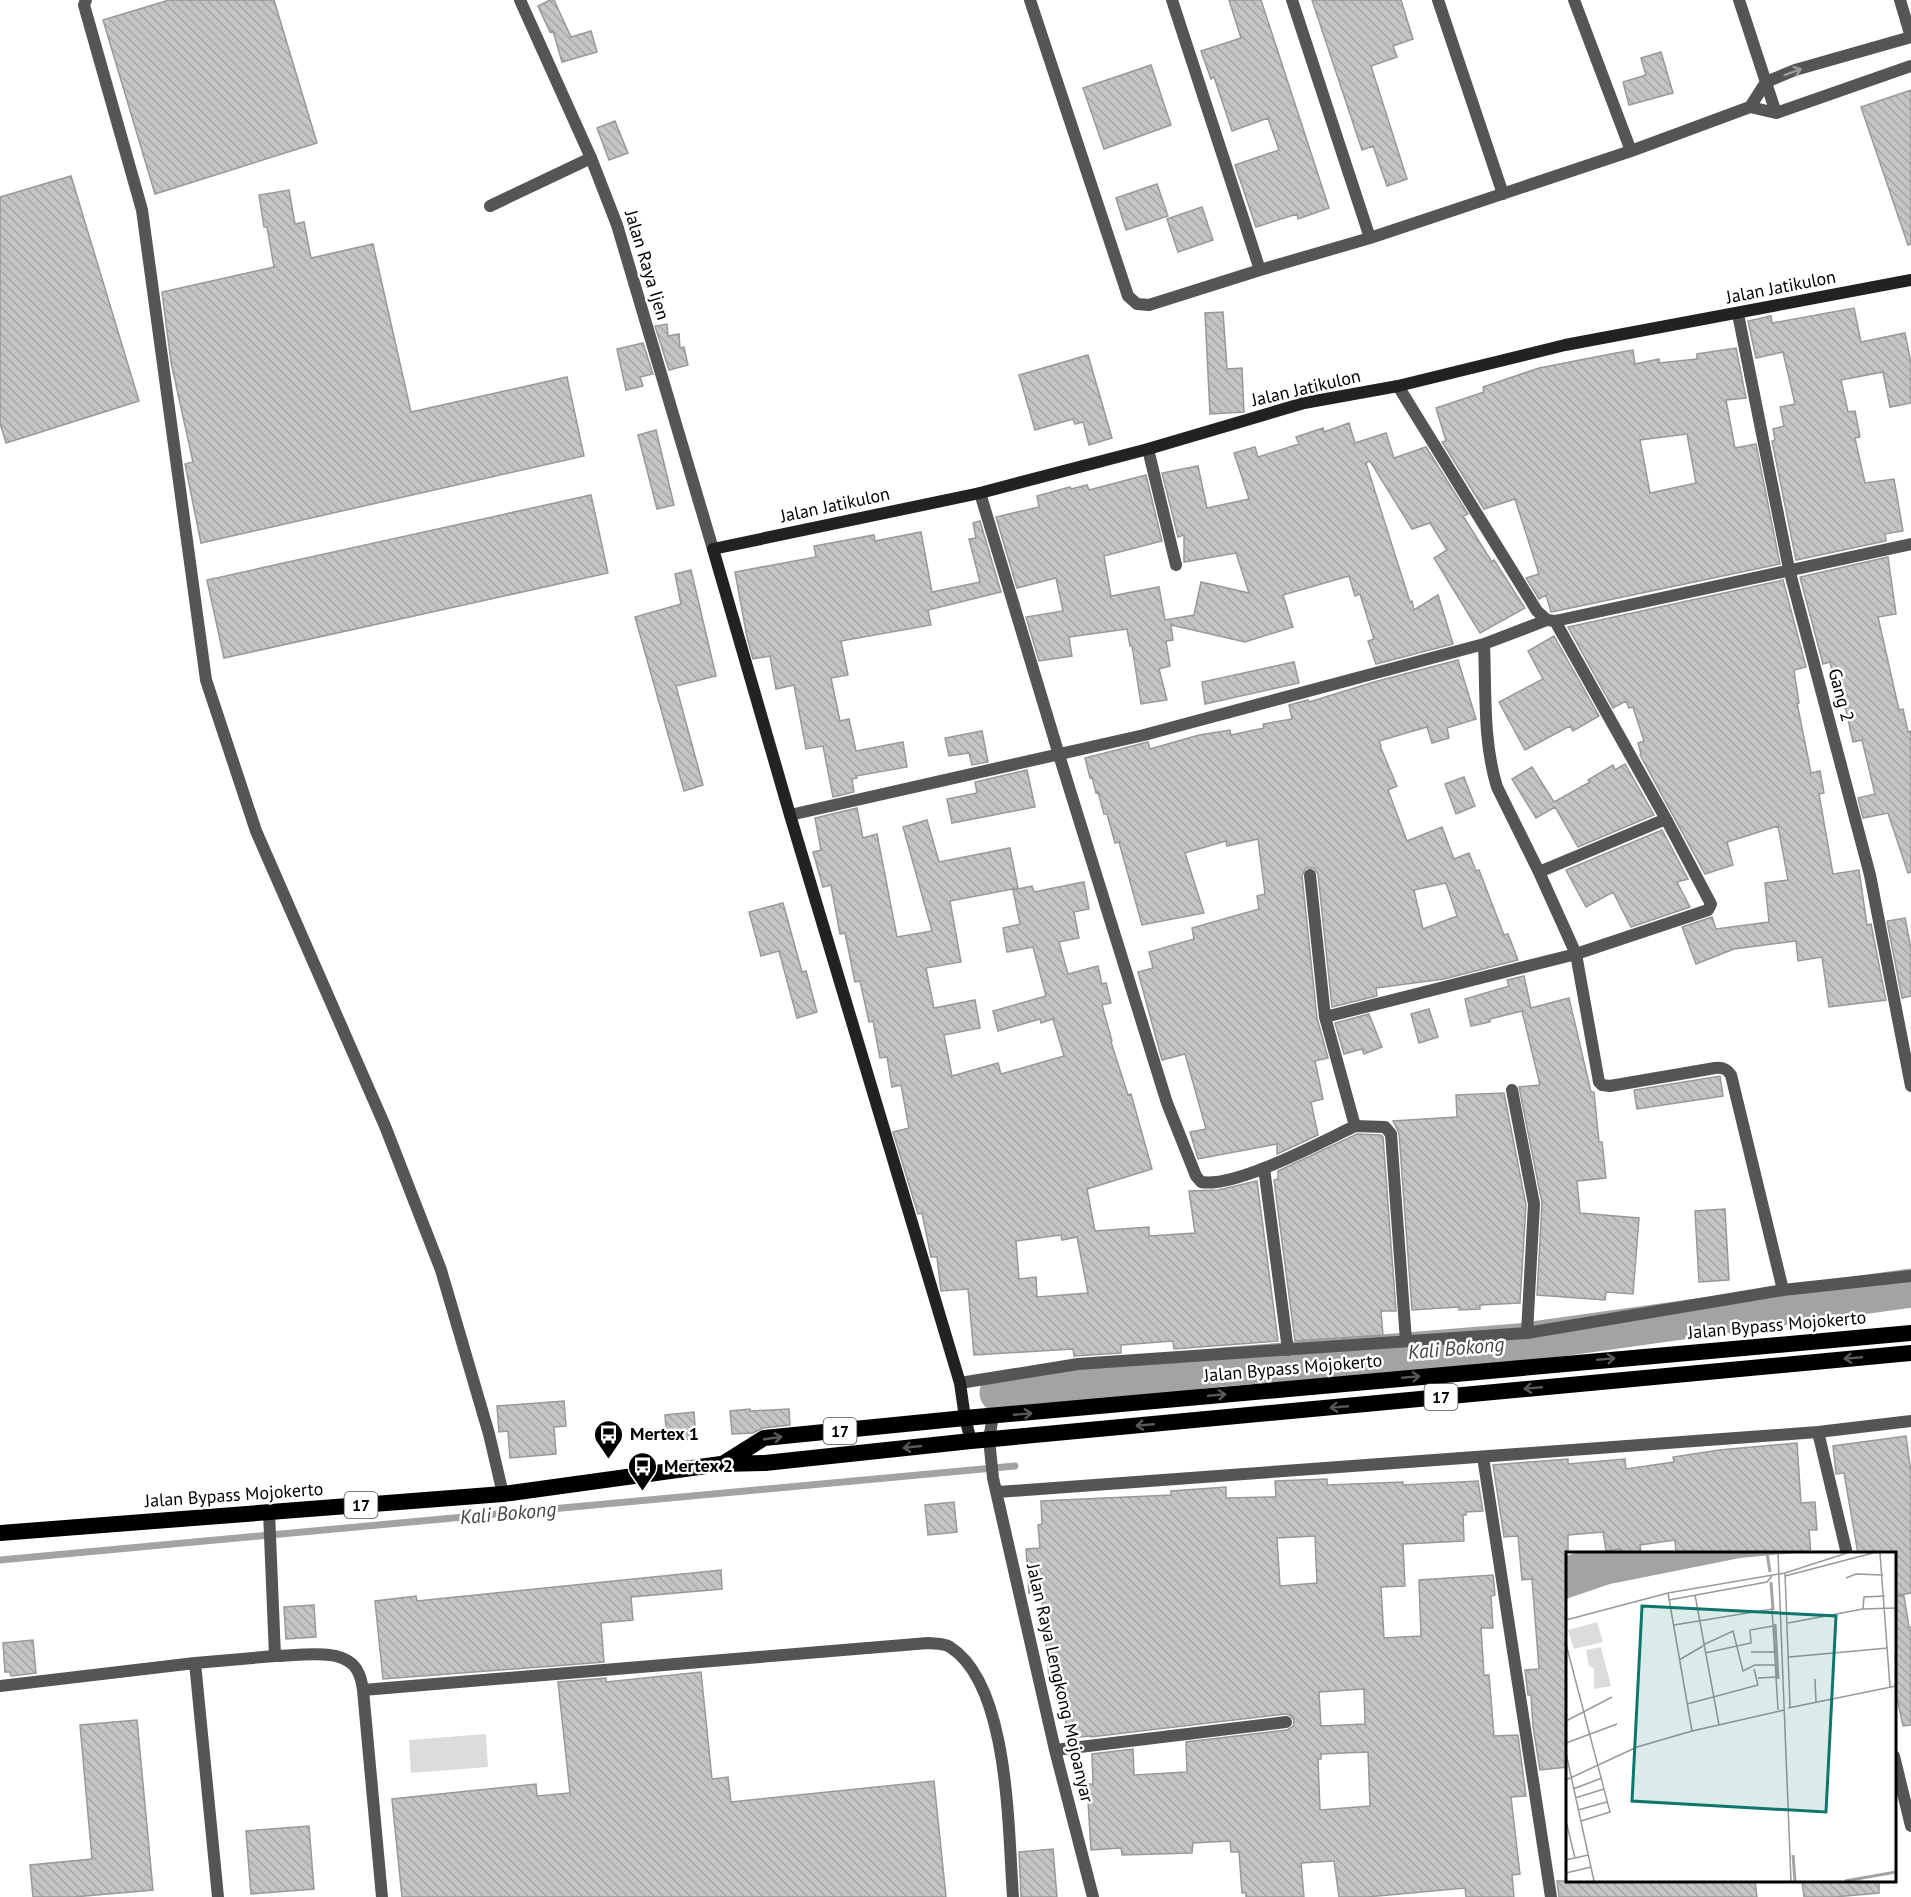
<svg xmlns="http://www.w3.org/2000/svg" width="1911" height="1897" viewBox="0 0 1911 1897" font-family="'PT Sans',sans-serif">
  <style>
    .pitch { fill: #dcdcdc }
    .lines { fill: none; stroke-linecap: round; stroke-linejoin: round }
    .stream { stroke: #a3a3a3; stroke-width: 7 }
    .river { stroke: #a3a3a3; stroke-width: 39 }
    .building { fill: url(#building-back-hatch); stroke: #999; stroke-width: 1.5; fill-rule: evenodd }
    .service { stroke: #555; stroke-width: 12 }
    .minor { stroke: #555; stroke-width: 12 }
    .tertiary { stroke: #555; stroke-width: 12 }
    .secondary { stroke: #222; stroke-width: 12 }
    .trunk { stroke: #000; stroke-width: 16 }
    .oneway { stroke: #999 }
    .oneway2 { stroke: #595959 }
    .labels { text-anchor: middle; stroke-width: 5; stroke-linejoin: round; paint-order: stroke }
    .shield { fill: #fff; stroke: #4c4c4c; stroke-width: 1.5 }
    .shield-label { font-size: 16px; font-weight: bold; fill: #000 }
    .street-label { font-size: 18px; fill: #000; stroke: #fff }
    .poi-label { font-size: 18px; font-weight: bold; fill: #000; stroke: #fff; text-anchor: start }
    .water-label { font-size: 20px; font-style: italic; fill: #444; stroke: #fff }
    .inset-river { fill: none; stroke: #a3a3a3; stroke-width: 3 }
    .inset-road { fill: none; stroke: #999; stroke-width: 1.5 }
    .view { fill: #0f766e; fill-opacity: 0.15; stroke: #0f766e; stroke-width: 3 }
    .inset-edge { fill: none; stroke: #000; stroke-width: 3 }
  </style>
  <defs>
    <pattern id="building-back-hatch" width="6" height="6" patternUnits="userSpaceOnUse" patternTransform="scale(1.5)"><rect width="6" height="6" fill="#c4c4c4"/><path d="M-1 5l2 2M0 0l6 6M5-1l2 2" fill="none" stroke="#a7a7a7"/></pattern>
  </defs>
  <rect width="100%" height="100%" fill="#fff"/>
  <path class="pitch" d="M486,1734L488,1767L411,1773L409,1740Z"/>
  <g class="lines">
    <path class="stream" d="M0,1560L1015,1466"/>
    <path class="river" d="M999,1393L1222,1367L1518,1343L1911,1288"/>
  </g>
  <path class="building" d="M169,0H274L317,143L155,194L103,20Z
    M550,0H554L571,37L591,31L597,52L562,62L553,31L550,32L538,6Z
    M1229,0H1261L1329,208L1298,219L1297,214L1256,227L1235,165L1279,150L1268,118L1232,131L1214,77L1211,79L1201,51L1241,38Z
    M1312,0H1401L1413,39L1393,46L1397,57L1371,66L1407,179L1387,186L1373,146L1362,150Z
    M1661,52L1673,93L1629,105L1623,82L1646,75L1641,58Z
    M1151,65L1171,125L1104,149L1083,88Z
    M1911,90V244L1908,245L1861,107Z
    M615,121L628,153L609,160L597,128Z
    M71,176L139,401L6,443L0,423V197Z
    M1157,184L1168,216L1126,230L1116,198Z
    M289,190L295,224L304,222L311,258L373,244L411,412L567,377L584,456L201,543L185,464L193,462L171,362L162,292L274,267L267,227H264L259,195Z
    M1202,207L1213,240L1178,252L1167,219Z
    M1854,308L1861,342L1905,333L1911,363V403L1890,407L1883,372L1841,380L1848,412L1855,411L1860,437L1855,438L1865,483L1894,479L1903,531L1885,534L1886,541L1796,560L1772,441L1775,440L1773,429L1784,426L1780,407L1795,404L1783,352L1756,358L1748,321L1771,316L1772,323Z
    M1223,312L1227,369L1242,368L1244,412L1210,414L1205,313Z
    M667,324L668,336L679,334L680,348L684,347L688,365L669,370L655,326Z
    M643,343L653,374L640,377L643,386L626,390L617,349Z
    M1736,348L1746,398L1726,400L1735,448L1756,444L1780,564L1551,612L1546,595L1539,599L1526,578L1539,574L1515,499L1484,509L1442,442L1446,441L1436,408L1484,392L1483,387L1539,368L1616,353L1633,350L1635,364L1659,359V363L1697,359V354ZM1687,434L1696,483L1650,493L1640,440Z
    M1088,355L1112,438L1089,445L1083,422L1075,424L1073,419L1035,430L1019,375Z
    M1349,423L1355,443L1386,433L1394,458L1426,447L1468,514L1463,516L1492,562L1494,560L1525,608L1480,633L1434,558L1447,550L1430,523L1412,529L1370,461L1366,463L1410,602L1412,601L1414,610L1438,595L1453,644L1376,664L1368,641L1374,639L1360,594L1355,596L1349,576L1283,595L1293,627L1245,642L1171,625L1173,640L1166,641L1170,666L1159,669L1167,700L1141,704L1132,646H1130L1127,629L1069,637L1072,656L1039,661L1026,617L1063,611L1056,578L1017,588L996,517L1039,507L1037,496L1070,487L1071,489L1087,485L1089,490L1146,475L1162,541L1104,556L1111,596L1159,587L1165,620L1194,615L1201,582L1249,593L1236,553L1184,562V535L1178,537L1162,473L1198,466L1207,508L1249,499L1234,453L1255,447L1258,457L1299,444L1296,437L1323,428L1324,432Z
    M656,430L674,505L657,509L638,435Z
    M591,495L608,573L224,658L207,580Z
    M980,521L1001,592L928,610L931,625L841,641L848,675L831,678L840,721L849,719L856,751L903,742L907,767L856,776L857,778L852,779L854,792L833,797L823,746L806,749L794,685L776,689L770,656L753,659L747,637L735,572L816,557L814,546L874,535L875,541L921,532L932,592L980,582L969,539L976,538L973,523Z
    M1888,557L1896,614L1878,617L1899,710L1903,709L1908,732L1911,731V872L1908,873L1888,813L1863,818L1858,798L1875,794L1862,740L1853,742L1845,706L1841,707L1830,662L1823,664L1800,577Z
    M691,570L716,676L676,686L703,785L684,791L635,617L681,604L675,574Z
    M1783,580L1806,667L1794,670L1799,703H1797L1811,773L1820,771L1824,793L1819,794L1833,874L1859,870L1867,925L1871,924L1886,1000L1829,1007L1822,957L1798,961L1796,941L1734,949L1696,964L1682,927L1712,917L1716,929L1769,922L1765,883L1788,880L1778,826L1727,842L1733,865L1705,874L1640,755L1641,754L1638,743L1644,741L1633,707L1629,708L1626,701L1613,708L1568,627Z
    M1554,636L1599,716L1573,731L1570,726L1525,750L1499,702L1543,679L1528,651Z
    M1458,660L1476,719L1447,728L1449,738L1432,743L1427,727L1379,741L1381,746H1380L1397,786L1388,790L1407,841L1442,827L1454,859L1469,853L1476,871L1479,870L1504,935L1508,934L1518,960L1444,979L1376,988L1377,996L1332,1007L1318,874L1314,868H1306L1302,876L1317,1018L1328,1058L1315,1061L1323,1099L1311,1102L1318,1135L1277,1154V1144L1198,1159L1190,1132L1206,1129L1185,1054L1162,1060L1138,972L1153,968L1149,952L1194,939L1192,928L1259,909L1257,896L1265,894L1258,839L1227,846L1226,841L1185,853L1204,913L1142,925L1119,842L1115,843L1107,814H1104L1098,792L1096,793L1092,777L1090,778L1085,758L1148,742L1150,749L1199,735L1230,730L1231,735L1264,728L1263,724L1292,719L1289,705L1308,700L1309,702L1374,682ZM1446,883L1457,916L1423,929L1414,890Z
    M1294,662L1299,683L1205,704L1202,682Z
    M982,731L988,762L972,765L969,753L949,756L945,738Z
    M1625,764L1654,815L1578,847L1555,807L1536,818L1512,779L1532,767L1554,802L1590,782L1588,780L1613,765L1615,770Z
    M1027,770L1035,807L952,823L947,799L977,793L975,782Z
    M1464,777L1475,806L1456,814L1445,784Z
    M857,808L863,838L877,834L897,937L932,931L903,827L927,820L939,862L1010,848L1018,888L950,901L961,962L926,968L934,1008L975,1000L980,1028L944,1035L952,1076L998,1063L1001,1074L1064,1056L1053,1019L1041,1023L1040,1019L998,1031L993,1011L1046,996L1033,947L1007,952L1003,928L1020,924L1013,890L1032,886L1034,892L1084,882L1089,909L1074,912L1079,938L1059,942L1068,974L1098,966L1102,984L1106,983L1111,1003L1102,1005L1112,1041L1111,1042L1128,1095L1131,1094L1152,1169L1087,1189L1095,1231L1149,1227V1236L1195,1233L1189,1191L1218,1190L1257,1181L1278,1341L1174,1349L1173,1341L1121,1345V1353L1074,1356L1073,1349L974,1355L968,1289L941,1291L937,1257H931L922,1213L918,1214L893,1132L909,1128L901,1085L892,1087L887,1057L880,1058L873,1021L869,1022L860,981L855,982L845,933L840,934L831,885L823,887L813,852L821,850L815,818ZM1061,1235L1062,1240L1077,1237L1088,1293L1037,1297L1036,1277L1019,1279L1016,1241Z
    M1662,830L1688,879L1677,882L1690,907L1631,927L1613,892L1586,907L1566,870Z
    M783,903L802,972L806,971L817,1012L797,1018L779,951L761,956L749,912Z
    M1905,918L1911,948V996L1902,998L1887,921Z
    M1524,976L1531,1008L1569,998L1591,1092H1594L1599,1142H1602L1606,1178L1577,1181L1580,1213L1639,1218L1633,1294L1606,1292L1605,1300L1537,1295L1542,1203L1519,1087L1540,1085L1522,1011L1490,1019V1022L1471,1026L1465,999L1509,986L1507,980Z
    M1429,1009L1438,1037L1419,1043L1411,1014Z
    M1369,1014L1382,1047L1364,1054L1362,1049L1344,1054L1335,1023Z
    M1720,1076L1723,1096L1637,1109L1634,1090Z
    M1504,1093L1526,1205L1520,1303L1480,1305V1309L1459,1310V1307L1412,1310L1399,1133L1393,1121L1457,1117L1456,1095Z
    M1357,1134L1381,1135L1383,1137L1396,1311H1381L1383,1335L1295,1341L1274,1180L1278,1179V1171Z
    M1725,1209L1729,1280L1699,1282L1695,1211Z
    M564,1401L566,1426L554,1427L556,1454L510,1458L508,1431L499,1432L497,1406Z
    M750,1409V1411L789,1409L790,1425L763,1428L753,1433L732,1434L730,1411Z
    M694,1412L696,1439L667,1441L665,1415Z
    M1906,1436L1911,1473V1593L1894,1596V1554H1858L1844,1473L1836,1474L1833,1446Z
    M1797,1443L1801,1503L1815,1502L1817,1530H1809L1811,1554H1676L1675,1540L1640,1545L1641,1554H1621L1620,1549L1606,1551L1603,1532L1568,1535V1767L1540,1770L1533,1727L1531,1695H1528L1525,1670L1539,1669L1532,1579L1522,1580L1518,1536L1504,1537L1493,1465L1568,1459V1464L1625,1459L1626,1469L1674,1462L1673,1457L1719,1450Z
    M1327,1479V1485L1403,1482V1485L1478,1481L1483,1511L1466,1512V1515H1463L1464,1541L1403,1544L1405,1586L1381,1587L1384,1638L1421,1636L1419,1580L1493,1575L1495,1595L1491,1596L1493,1628H1481L1484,1675H1489L1494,1736L1518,1735L1526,1796L1511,1797L1520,1874L1512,1875L1514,1897H1466L1465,1888L1367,1897H1339L1334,1861L1301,1863L1304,1897H1246V1893H1242L1239,1852H1231L1230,1841L1193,1843L1192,1853L1122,1855L1121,1848L1091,1850L1088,1801H1079L1078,1784H1093L1092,1754L1133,1749L1134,1775L1187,1772L1186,1742L1287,1730L1293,1726L1294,1720L1290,1715L1285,1714L1091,1737V1736L1067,1738L1062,1676L1049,1677L1041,1592L1029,1593L1026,1549L1040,1548L1038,1525L1042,1524L1041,1501L1171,1495V1491L1226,1487V1498L1276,1497L1275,1481ZM1315,1536L1317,1583L1280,1586L1277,1538ZM1364,1689L1365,1724L1321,1726L1319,1692ZM1368,1752L1370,1806L1320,1810L1318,1759H1321V1754Z
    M954,1502L957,1532L928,1535L925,1505Z
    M721,1570L722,1589L631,1597L633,1620L601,1623L604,1662L383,1679L375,1601L416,1596L417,1601Z
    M1894,1596H1904L1909,1627H1911V1725L1903,1726L1894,1684Z
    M314,1605L316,1637L286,1639L284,1607Z
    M33,1640L36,1673L11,1676L10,1672H5L3,1643Z
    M701,1672L712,1779L728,1777L731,1802L934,1781L946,1897H402L392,1799L536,1784L537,1796L570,1793L558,1682L606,1678V1682Z
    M137,1720L153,1890L74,1897H33L30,1865L92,1859L80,1725Z
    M309,1826L314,1889L251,1894L246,1831Z
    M1053,1849L1057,1897H1021L1019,1852Z
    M1557,1881H1755L1757,1897H1559Z
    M1802,1881H1879V1893L1835,1897H1804Z"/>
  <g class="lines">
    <path class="service" d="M86,0L84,5L142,210L206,680L256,831L385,1126L441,1270L489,1434L503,1494
      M1030,0L1128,296L1137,304L1149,305L1260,270L1370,238L1631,151L1750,107L1776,113L1911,66
      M1172,0L1260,270
      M1292,0L1370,238
      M1438,0L1503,194
      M1574,0L1631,151
      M1739,0L1776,113
      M1900,0L1911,37
      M1750,107L1766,82L1795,70L1911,37
      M490,206L591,158
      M269,1512L275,1656C299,1656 346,1646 358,1672C361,1677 362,1684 363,1690L382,1897
      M195,1663L218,1897
      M0,1686L195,1663L275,1656
      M363,1690L928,1643C935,1644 944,1643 950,1647C1010,1685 1008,1832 1013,1897"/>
    <path class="minor" d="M1738,314L1789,569L1870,875L1911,1086
      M1398,386L1537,611L1547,620
      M1148,449L1176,565
      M980,493L1059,755L1167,1103L1196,1176L1201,1182C1236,1188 1321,1142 1355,1126
      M1484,644C1486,692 1483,742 1497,787L1539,872L1576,954L1599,1082L1602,1085L1610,1086L1715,1068C1723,1067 1727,1069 1731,1075L1783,1290
      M790,815L1144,735L1484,644L1547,620L1555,621L1911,544
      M1539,872L1666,819
      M1310,875L1325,1017
      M1512,1090L1534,1204L1527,1333
      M1264,1168L1288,1350
      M1406,1341L1391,1134L1385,1127L1355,1126L1325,1017L1576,954L1708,910L1711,904L1666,819L1555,621
      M960,1383L1078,1364L1527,1333L1783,1290L1911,1276
      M993,1416L989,1439L993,1478L1055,1750L1093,1897
      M1818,1432L1847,1554
      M1483,1457L1551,1897
      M998,1492L1818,1432L1911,1421
      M1055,1750L1286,1722
      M1894,1756L1911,1826"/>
    <path class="tertiary" d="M520,0L591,158L617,225L713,549"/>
    <path class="secondary" d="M971,1441L965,1418L960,1383L790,815L713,549L980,493L1148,449L1304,403L1398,386L1565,345L1911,280"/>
    <path class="trunk" d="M724,1463L764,1438L965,1418L1911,1333
      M0,1533L503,1494L721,1464L765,1463L971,1441L1911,1353"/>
  </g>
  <defs><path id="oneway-shaft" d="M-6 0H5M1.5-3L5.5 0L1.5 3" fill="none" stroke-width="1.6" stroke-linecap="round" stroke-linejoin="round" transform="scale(1.5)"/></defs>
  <use class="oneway" href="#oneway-shaft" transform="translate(1793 72) rotate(-20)"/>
  <g class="oneway2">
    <use href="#oneway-shaft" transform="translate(1853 1358) rotate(175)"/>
    <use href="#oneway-shaft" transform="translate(1606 1359) rotate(-5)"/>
    <use href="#oneway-shaft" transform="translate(1411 1377) rotate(-5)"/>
    <use href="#oneway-shaft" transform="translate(1533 1388) rotate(175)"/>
    <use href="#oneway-shaft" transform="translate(1217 1395) rotate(-5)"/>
    <use href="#oneway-shaft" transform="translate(1339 1407) rotate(175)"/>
    <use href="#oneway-shaft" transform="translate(1023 1414) rotate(-5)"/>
    <use href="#oneway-shaft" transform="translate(1145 1425) rotate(175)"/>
    <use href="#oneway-shaft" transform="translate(773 1438) rotate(-8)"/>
    <use href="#oneway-shaft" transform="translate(912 1447) rotate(174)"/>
  </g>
  <defs>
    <symbol id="bus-pin" viewBox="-11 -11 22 30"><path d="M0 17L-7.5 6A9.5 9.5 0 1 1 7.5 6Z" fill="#000" stroke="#fff"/><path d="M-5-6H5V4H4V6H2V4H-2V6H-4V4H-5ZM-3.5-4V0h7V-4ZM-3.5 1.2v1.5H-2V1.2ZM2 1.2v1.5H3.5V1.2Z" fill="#fff"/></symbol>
  </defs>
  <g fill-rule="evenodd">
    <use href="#bus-pin" x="592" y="1418" width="33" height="45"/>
    <use href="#bus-pin" x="626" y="1450" width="33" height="45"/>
  </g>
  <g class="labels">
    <g class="shield">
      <rect x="1424.5" y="1384" width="33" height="26" rx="4.5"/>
      <rect x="823.5" y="1418" width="33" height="26" rx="4.5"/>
      <rect x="344.5" y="1492" width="33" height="26" rx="4.5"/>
    </g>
    <g class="shield-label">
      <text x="1441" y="1403">17</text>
      <text x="840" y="1437">17</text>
      <text x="361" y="1511">17</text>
    </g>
    <g class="street-label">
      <text transform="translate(647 265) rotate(73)" y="6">Jalan Raya Ijen</text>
      <text transform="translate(1781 287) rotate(-11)" y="6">Jalan Jatikulon</text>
      <text transform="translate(1306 388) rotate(-13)" y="6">Jalan Jatikulon</text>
      <text transform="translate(835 505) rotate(-12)" y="6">Jalan Jatikulon</text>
      <text transform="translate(1841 695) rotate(75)" y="6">Gang 2</text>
      <text transform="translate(1777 1325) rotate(-5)" y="6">Jalan Bypass Mojokerto</text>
      <text transform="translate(1293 1368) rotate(-5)" y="6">Jalan Bypass Mojokerto</text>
      <text transform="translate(234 1495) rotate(-4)" y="6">Jalan Bypass Mojokerto</text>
      <text transform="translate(1060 1683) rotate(77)" y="6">Jalan Raya Lengkong Mojoanyar</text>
    </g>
    <g class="poi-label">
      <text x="630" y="1440">Mertex 1</text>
      <text x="664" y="1472">Mertex 2</text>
    </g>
    <g class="water-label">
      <text transform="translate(1456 1348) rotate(-5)" y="7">Kali Bokong</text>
      <text transform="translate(508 1513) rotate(-5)" y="7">Kali Bokong</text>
    </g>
  </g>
  <g transform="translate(1566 1552)">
    <rect width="330" height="330" fill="#fff"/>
    <path d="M35,95L45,134L28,137V116L23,114L20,98Z" fill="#dcdcdc"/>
    <path d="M31,70L37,90L8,97L2,78Z" fill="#dcdcdc"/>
    <path d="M10,1H229L174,6L44,32L0,47V4Z" fill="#a3a3a3"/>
    <path class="inset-river" d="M201,1L204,20M205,30L207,58M209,72L212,127M227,303L229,329M279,329L330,320"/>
    <path class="inset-road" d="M212,1L225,329M314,1L324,135M219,21L224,155M219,24L307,1M280,26L290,22L317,23M102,41L219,21L281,1M129,43L153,173M103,48L201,30L206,24M297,57L298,45L319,44M0,68L102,41L126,179L218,158M222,71L297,57L330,56M108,73L206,57L212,158M0,92L44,260L15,269M137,93L167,79L177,119L189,113H210M185,100H210M139,101L185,91L184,78L207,74M223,105L322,96M113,108L137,94M192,126L211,125M249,127L250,151M121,152L192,133L188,117M222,156L330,134M0,169L46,145M0,191L51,172M0,201L28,329M0,228L71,195L126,179M7,237L36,226M9,246L38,237M12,258L41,250M0,269L9,306M0,308L22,303M0,321L25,315"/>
    <path class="view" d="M76,54L270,64L260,260L66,249Z"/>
    <rect width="330" height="330" class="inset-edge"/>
  </g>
</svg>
